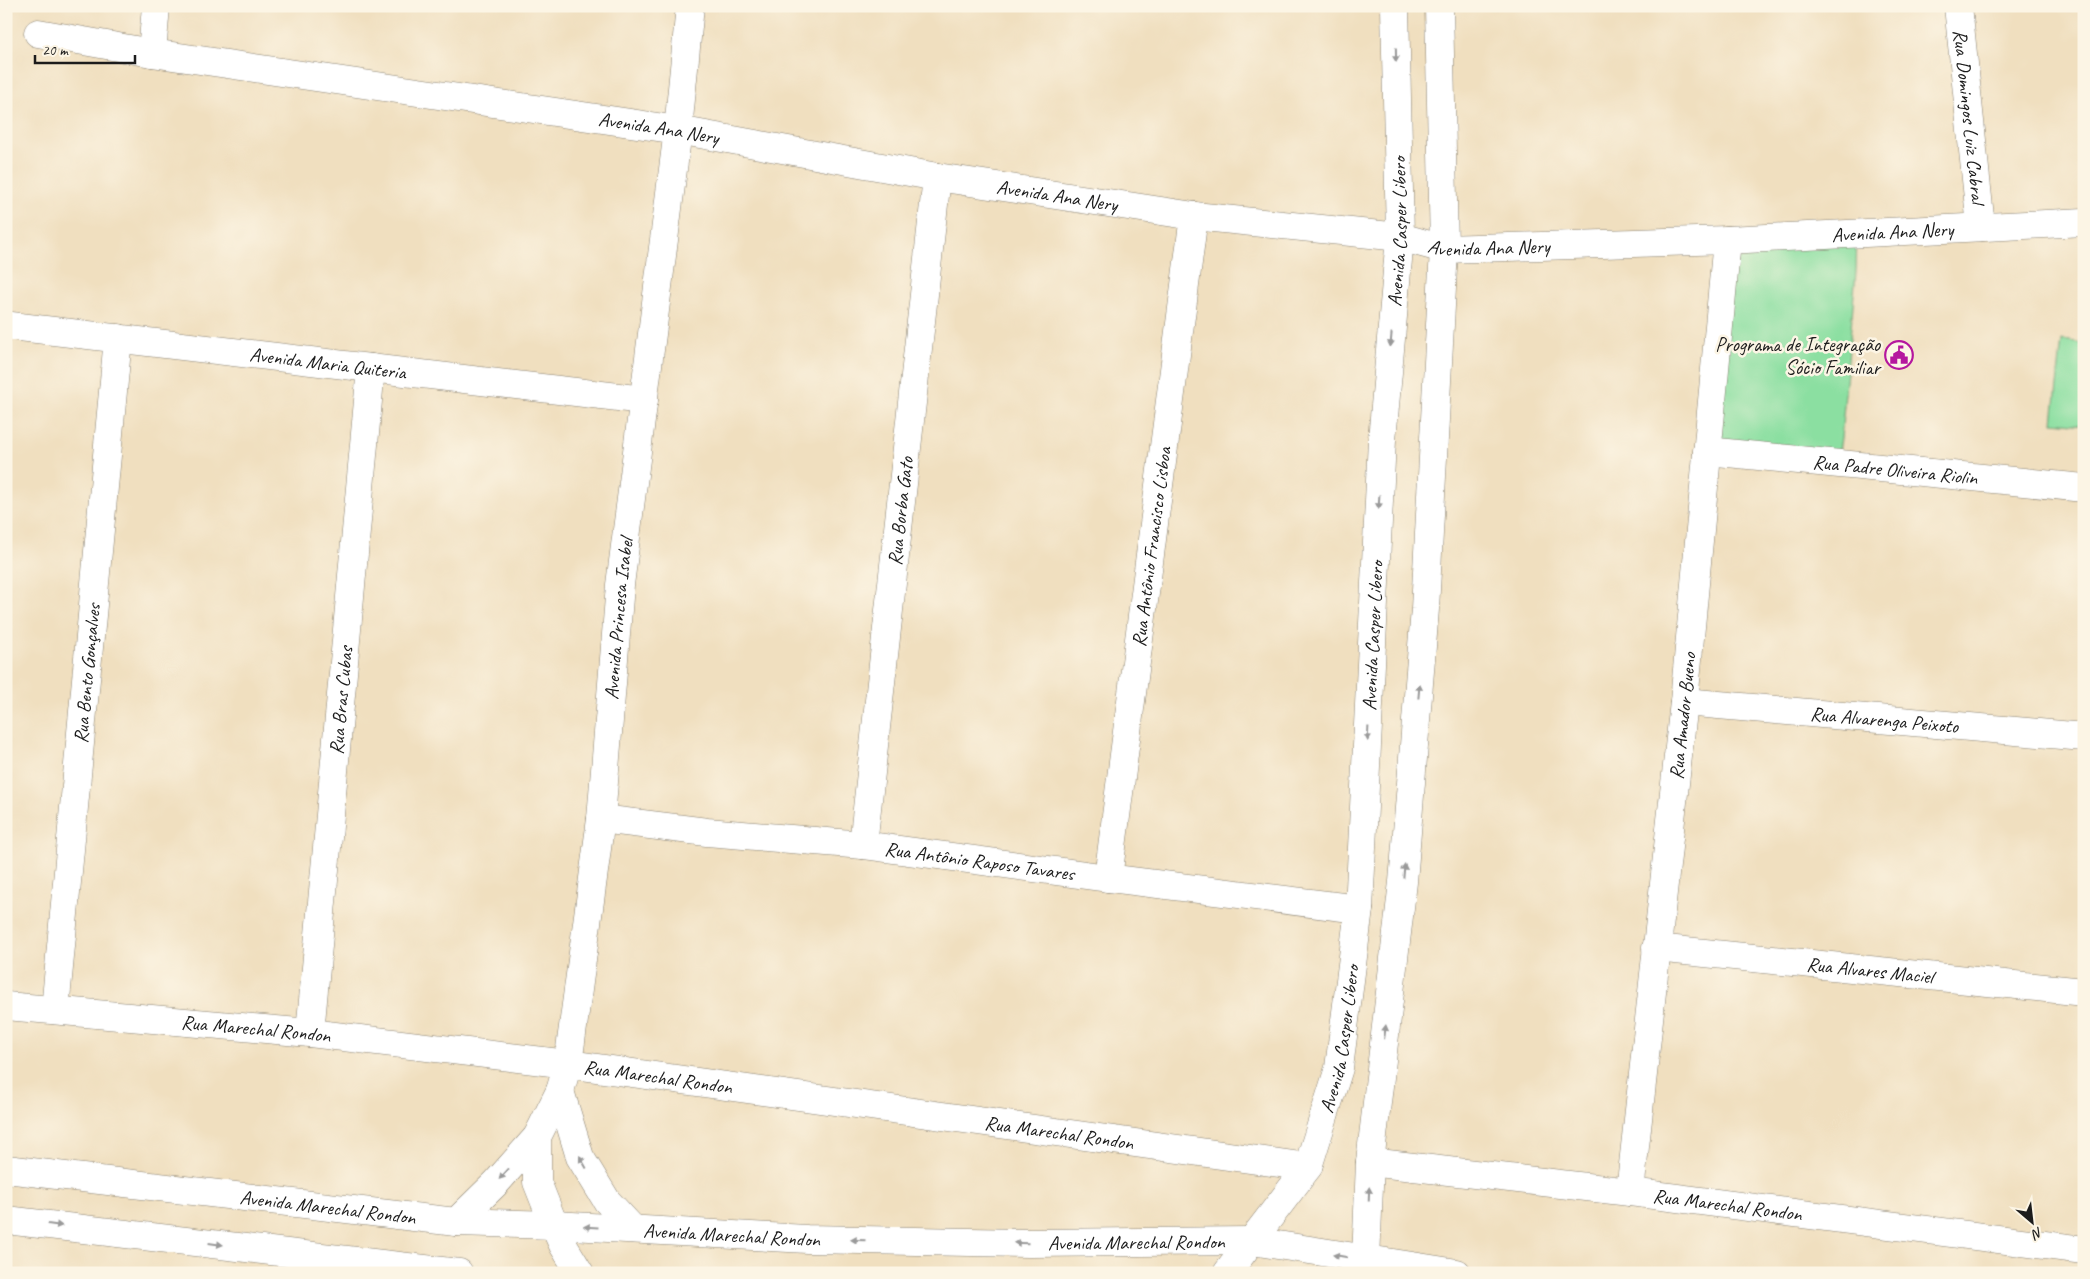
<svg xmlns="http://www.w3.org/2000/svg" width="2090" height="1279" viewBox="0 0 2090 1279" font-family="Caveat,sans-serif">
  <style>
    .green { fill: #8bdfa1; stroke: #547e5e }
    .lines { fill: none; stroke-linecap: round; stroke-linejoin: round }
    .street-casing { stroke: #867e6e; stroke-width: 29 }
    .secondary-casing { stroke: #867e6e; stroke-width: 29 }
    .street { stroke: #fff; stroke-width: 28 }
    .secondary { stroke: #fff; stroke-width: 28 }
    .oneway { fill: #999 }
    .labels { text-anchor: middle; stroke-width: 5; stroke-linejoin: round; paint-order: stroke }
    .street-label { font-size: 20px; fill: #1c1c1c; stroke: #fcf5e5 }
    .poi-label { font-size: 20px; fill: #1c1c1c; stroke: #fcf5e5; text-anchor: end }
  </style>
  <rect width="100%" height="100%" fill="#fcf5e5"/>
  <filter id="ink" filterUnits="userSpaceOnUse"><feTurbulence type="fractalNoise" baseFrequency=".02" numOctaves="2"/><feDisplacementMap in="SourceGraphic" scale="10" xChannelSelector="R" yChannelSelector="G"/><feConvolveMatrix kernelMatrix="1 2 1 2 8 2 1 2 1" color-interpolation-filters="sRGB"/></filter>
  <filter id="wash" filterUnits="userSpaceOnUse"><feTurbulence type="fractalNoise" baseFrequency=".0096" numOctaves="4" result="noise"/><feDisplacementMap in="SourceGraphic" scale="20" xChannelSelector="R" yChannelSelector="G"/><feGaussianBlur stdDeviation="1.12" result="paint"/><feColorMatrix in="noise" values="0 0 0 0 0 0 0 0 0 0 0 0 0 0 0 0 0 1.4 0 .05"/><feComposite in="paint" operator="in"/></filter>
  <g filter="url(#wash)">
    <rect width="100%" height="100%" fill="#f0dfbf"/>
    <path class="green" d="M1857,233L1856,272L1841,438L1837,464L1707,451L1727,240Z
      M2062,340L2084,343V425L2053,422Z"/>
  </g>
  <g filter="url(#ink)">
    <g class="lines">
      <defs>
        <g id="street">
          <path id="s1" d="M1958,6L1981,227"/>
          <path id="s2" d="M38,33L152,53L678,130L937,177L1194,216L1400,237L1444,249L1727,240L2084,222"/>
          <path d="M152,53L156,6"/>
          <path id="s3" d="M11,326L644,400"/>
          <path id="s4" d="M1707,451L2084,488"/>
          <path id="s5" d="M1684,702L2084,737"/>
          <path id="s6" d="M601,819L707,832L863,845L1108,878L1359,909"/>
          <path id="s7" d="M863,845L937,177"/>
          <path id="s8" d="M1108,878L1194,216"/>
          <path id="s9" d="M1656,948L2084,992"/>
          <path id="s10" d="M6,1006L310,1033L568,1064L1308,1167"/>
          <path id="s11" d="M55,1010L118,338"/>
          <path id="s12" d="M310,1033L371,368"/>
          <path d="M560,1091L580,1157L607,1201L633,1229"/>
          <path id="s13" d="M1370,1162L1630,1192L2084,1250"/>
          <path id="s14" d="M1630,1192L1684,702L1727,240"/>
          <path d="M456,1222L496,1183L537,1137"/>
          <path id="s15" d="M554,1225L537,1182V1137L560,1091L568,1064L601,819L620,585L678,130L690,6"/>
        </g>
        <g id="secondary">
          <path id="s16" d="M6,1169L456,1222L554,1225L807,1239L1030,1243L1252,1241L1457,1273"/>
          <path d="M6,1220L459,1273"/>
          <path d="M554,1225L563,1245L580,1273"/>
          <path d="M1366,1260L1370,1162L1403,882L1425,609L1444,249L1439,6"/>
          <path id="s17" d="M1227,1273L1308,1167L1339,1068L1359,909L1382,440L1400,237L1395,6"/>
        </g>
      </defs>
      <use href="#street" class="street-casing"/>
      <use href="#secondary" class="secondary-casing"/>
      <use href="#street" class="street"/>
      <use href="#secondary" class="secondary"/>
    </g>
    <defs><path id="oneway-solid" d="M-6-.8H1V-3.2L6.5 0L1 3.2V.8H-6Z" transform="scale(1.25)"/></defs>
    <g class="oneway">
      <use href="#oneway-solid" transform="translate(1396 55) rotate(89)"/>
      <use href="#oneway-solid" transform="translate(1391 340) rotate(95)"/>
      <use href="#oneway-solid" transform="translate(1379 502) rotate(93)"/>
      <use href="#oneway-solid" transform="translate(1419 691) rotate(-85)"/>
      <use href="#oneway-solid" transform="translate(1368 734) rotate(93)"/>
      <use href="#oneway-solid" transform="translate(1404 871) rotate(-85)"/>
      <use href="#oneway-solid" transform="translate(1385 1032) rotate(-83)"/>
      <use href="#oneway-solid" transform="translate(583 1162) rotate(-119)"/>
      <use href="#oneway-solid" transform="translate(504 1174) rotate(132)"/>
      <use href="#oneway-solid" transform="translate(1369 1194) rotate(-88)"/>
      <use href="#oneway-solid" transform="translate(55 1225) rotate(7)"/>
      <use href="#oneway-solid" transform="translate(591 1227) rotate(-177)"/>
      <use href="#oneway-solid" transform="translate(858 1240) rotate(-179)"/>
      <use href="#oneway-solid" transform="translate(1021 1243) rotate(-179)"/>
      <use href="#oneway-solid" transform="translate(216 1244) rotate(7)"/>
      <use href="#oneway-solid" transform="translate(1340 1256) rotate(-171)"/>
    </g>
  </g>
  <defs>
    <symbol id="civic-ring" viewBox="-11 -11 22 22"><circle r="9.5" fill="#fcf5e5" stroke="#b5179e" stroke-width="1.5"/><path d="M-.6-6.5H3V-4.5H.6V-3L4-1V1h2V6H-6V1h2V-1L-.6-3ZM-1.2 2.5V6h2.4V2.5Z" fill="#b5179e"/></symbol>
  </defs>
  <g fill-rule="evenodd">
    <use href="#civic-ring" x="1883" y="339" width="32" height="32"/>
  </g>
  <g class="labels">
    <g class="street-label">
      <text dy="7" stroke="none"><textPath href="#s1" startOffset="111">Rua Domingos Luiz Cabral</textPath></text>
      <text dy="7" stroke="none"><textPath href="#s2" startOffset="628">Avenida Ana Nery</textPath></text>
      <text dy="7" stroke="none"><textPath href="#s2" startOffset="1032">Avenida Ana Nery</textPath></text>
      <text dy="7" stroke="none"><textPath href="#s2" startOffset="1872">Avenida Ana Nery</textPath></text>
      <text dy="7" stroke="none"><textPath href="#s17" startOffset="1076">Avenida Casper Libero</textPath></text>
      <text dy="7" stroke="none"><textPath href="#s2" startOffset="1468">Avenida Ana Nery</textPath></text>
      <text dy="7" stroke="none"><textPath href="#s3" startOffset="319">Avenida Maria Quiteria</textPath></text>
      <text dy="7" stroke="none"><textPath href="#s4" startOffset="189">Rua Padre Oliveira Riolin</textPath></text>
      <text dy="7" stroke="none"><textPath href="#s7" startOffset="336">Rua Borba Gato</textPath></text>
      <text dy="7" stroke="none"><textPath href="#s8" startOffset="334">Rua Antônio Francisco Lisboa</textPath></text>
      <text dy="7" stroke="none"><textPath href="#s15" startOffset="619">Avenida Princesa Isabel</textPath></text>
      <text dy="7" stroke="none"><textPath href="#s17" startOffset="671">Avenida Casper Libero</textPath></text>
      <text dy="7" stroke="none"><textPath href="#s11" startOffset="338">Rua Bento Gonçalves</textPath></text>
      <text dy="7" stroke="none"><textPath href="#s12" startOffset="334">Rua Bras Cubas</textPath></text>
      <text dy="7" stroke="none"><textPath href="#s14" startOffset="479">Rua Amador Bueno</textPath></text>
      <text dy="7" stroke="none"><textPath href="#s5" startOffset="201">Rua Alvarenga Peixoto</textPath></text>
      <text dy="7" stroke="none"><textPath href="#s6" startOffset="381">Rua Antônio Raposo Tavares</textPath></text>
      <text dy="7" stroke="none"><textPath href="#s9" startOffset="215">Rua Alvares Maciel</textPath></text>
      <text dy="7" stroke="none"><textPath href="#s10" startOffset="251">Rua Marechal Rondon</textPath></text>
      <text dy="7" stroke="none"><textPath href="#s17" startOffset="266">Avenida Casper Libero</textPath></text>
      <text dy="7" stroke="none"><textPath href="#s10" startOffset="656">Rua Marechal Rondon</textPath></text>
      <text dy="7" stroke="none"><textPath href="#s10" startOffset="1061">Rua Marechal Rondon</textPath></text>
      <text dy="7" stroke="none"><textPath href="#s13" startOffset="360">Rua Marechal Rondon</textPath></text>
      <text dy="7" stroke="none"><textPath href="#s16" startOffset="324">Avenida Marechal Rondon</textPath></text>
      <text dy="7" stroke="none"><textPath href="#s16" startOffset="729">Avenida Marechal Rondon</textPath></text>
      <text dy="7" stroke="none"><textPath href="#s16" startOffset="1134">Avenida Marechal Rondon</textPath></text>
    </g>
    <g class="poi-label">
      <text x="1880" y="351">Programa de Integração<tspan x="1880" dy="23">Sócio Familiar</tspan></text>
    </g>
  </g>
  <rect width="2090" height="1279" fill="none" stroke="#fcf5e5" stroke-width="25"/>
  <g transform="translate(2032 1222) rotate(152)" stroke="#fcf5e5" stroke-width="4" paint-order="stroke">
  <path d="M0-4L9 19L0 12L-9 19Z" fill="#1c1c1c"/>
  <text y="-8" font-size="14" font-weight="bold" text-anchor="middle" fill="#1c1c1c">N</text>
  </g>
  <path d="M35 55v8h100v-8" fill="none" stroke="#1c1c1c" stroke-width="2.5"/>
  <text x="42" y="55" font-size="15" fill="#1c1c1c" stroke="#fcf5e5" stroke-width="4" paint-order="stroke">20 m</text>
</svg>
